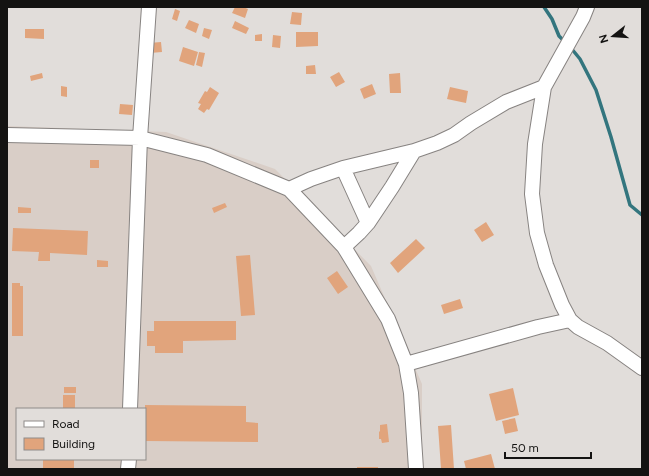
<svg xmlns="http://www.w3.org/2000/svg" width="649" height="476" viewBox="0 0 649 476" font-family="Figtree,sans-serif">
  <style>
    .built { fill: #d9cec7; fill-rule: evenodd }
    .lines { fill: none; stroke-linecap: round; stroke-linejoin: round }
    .stream { stroke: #33757e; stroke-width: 3.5 }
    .building { fill: #e1a47c }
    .minor-casing { stroke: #878381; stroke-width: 16 }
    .minor { stroke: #fff; stroke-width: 14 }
  </style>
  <rect width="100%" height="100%" fill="#e1ddda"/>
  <path class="built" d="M7,126L166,132L275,169L371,266L422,384V469H7ZM17,409H145V459H17Z"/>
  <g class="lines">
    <path class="stream" d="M544,7L552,19L559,36L565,42
      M571,48L580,59L596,90L611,137L630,205L642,215"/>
  </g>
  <path class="building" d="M235,7H243L248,9L245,18L232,13Z
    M175,9L180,11L177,21L172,19Z
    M292,12L302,13L301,25L290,24Z
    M189,20L199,24L196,33L185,28Z
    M235,21L249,28L246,34L232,28Z
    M204,28L212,30L209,39L202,36Z
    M25,29H44V39L25,38Z
    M296,32H318V46L296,47Z
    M262,34V41H255V35Z
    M273,35L281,36L280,48L272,47Z
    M161,42L162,52L150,53L149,43Z
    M183,47L198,52L194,66L179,61Z
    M199,52L205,53L202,67L196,65Z
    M315,65L316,74H306V66Z
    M339,72L345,82L336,87L330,77Z
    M42,73L43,78L31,81L30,76Z
    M400,73L401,93H390L389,74Z
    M372,84L376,94L364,99L360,89Z
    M61,86L67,87V97L61,96Z
    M210,87L219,93L209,110L207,109L204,113L198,109L201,104L198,103L205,91L207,92Z
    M450,87L468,91L466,103L447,99Z
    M120,104L133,105L132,115L119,114Z
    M90,160H99V168H90Z
    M225,203L227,207L214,213L212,208Z
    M18,207L31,208V213H18Z
    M486,222L494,235L482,242L474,230Z
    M13,228L88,231L87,255L50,253V261H38L39,252L12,251Z
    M416,239L425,248L398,273L390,263Z
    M250,255L255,315L241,316L236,256Z
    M97,260L108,261V267H97Z
    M337,271L348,287L338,294L327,278Z
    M12,283H20V286H23V336H12Z
    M460,299L463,308L444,314L441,305Z
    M154,321H236V340L183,341V353H155V346H147V331H154Z
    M64,387H76V393H64Z
    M513,388L519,415L496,421L489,394Z
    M63,395H75V409H63Z
    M145,405L246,406V422L258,423V442L145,441Z
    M515,418L518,431L505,434L502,421Z
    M387,424L389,442L382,443L381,439H379V432L380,431V425Z
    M451,425L454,469H441L438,426Z
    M491,454L495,469H466L464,461Z
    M43,459H74V469H43Z
    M357,467H378V469H357Z"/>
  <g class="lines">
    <defs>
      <path id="minor" d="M587,7L583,17L544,87L535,144L532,194L537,233L546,265L562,305L570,320L578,327L607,343L642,368
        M7,135L140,138L207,155L289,189L344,247L388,319L406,364L411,393L416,469
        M343,168L368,223
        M289,189L311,179L343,168L414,151L437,143L454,135L471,123L506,102L544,87
        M344,247L359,233L368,223L392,187L414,151
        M406,364L538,327L570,320
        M130,409L140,138L149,7
        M128,469L129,459"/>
    </defs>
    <use href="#minor" class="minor-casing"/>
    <use href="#minor" class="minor"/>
  </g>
  <rect width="649" height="476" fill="none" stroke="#141312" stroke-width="16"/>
  <rect x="16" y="408" width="130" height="52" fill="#e1ddda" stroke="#8f8c8a"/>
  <rect x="24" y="421" width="20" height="6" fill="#ffffff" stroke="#8f8c8a"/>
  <text x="52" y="428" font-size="12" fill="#141312">Road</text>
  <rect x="24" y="438" width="20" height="12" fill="#e1a47c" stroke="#8f8c8a"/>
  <text x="52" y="448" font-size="12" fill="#141312">Building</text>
  <g transform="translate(613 36) rotate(253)" stroke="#e1ddda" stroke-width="3" paint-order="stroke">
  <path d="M0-3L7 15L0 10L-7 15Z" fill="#141312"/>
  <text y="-6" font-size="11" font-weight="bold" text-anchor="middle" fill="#141312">N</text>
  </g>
  <path d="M505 452v6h86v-6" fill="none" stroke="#141312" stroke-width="2"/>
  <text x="511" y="452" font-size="12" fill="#141312" stroke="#e1ddda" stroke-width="3" paint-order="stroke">50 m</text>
</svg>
